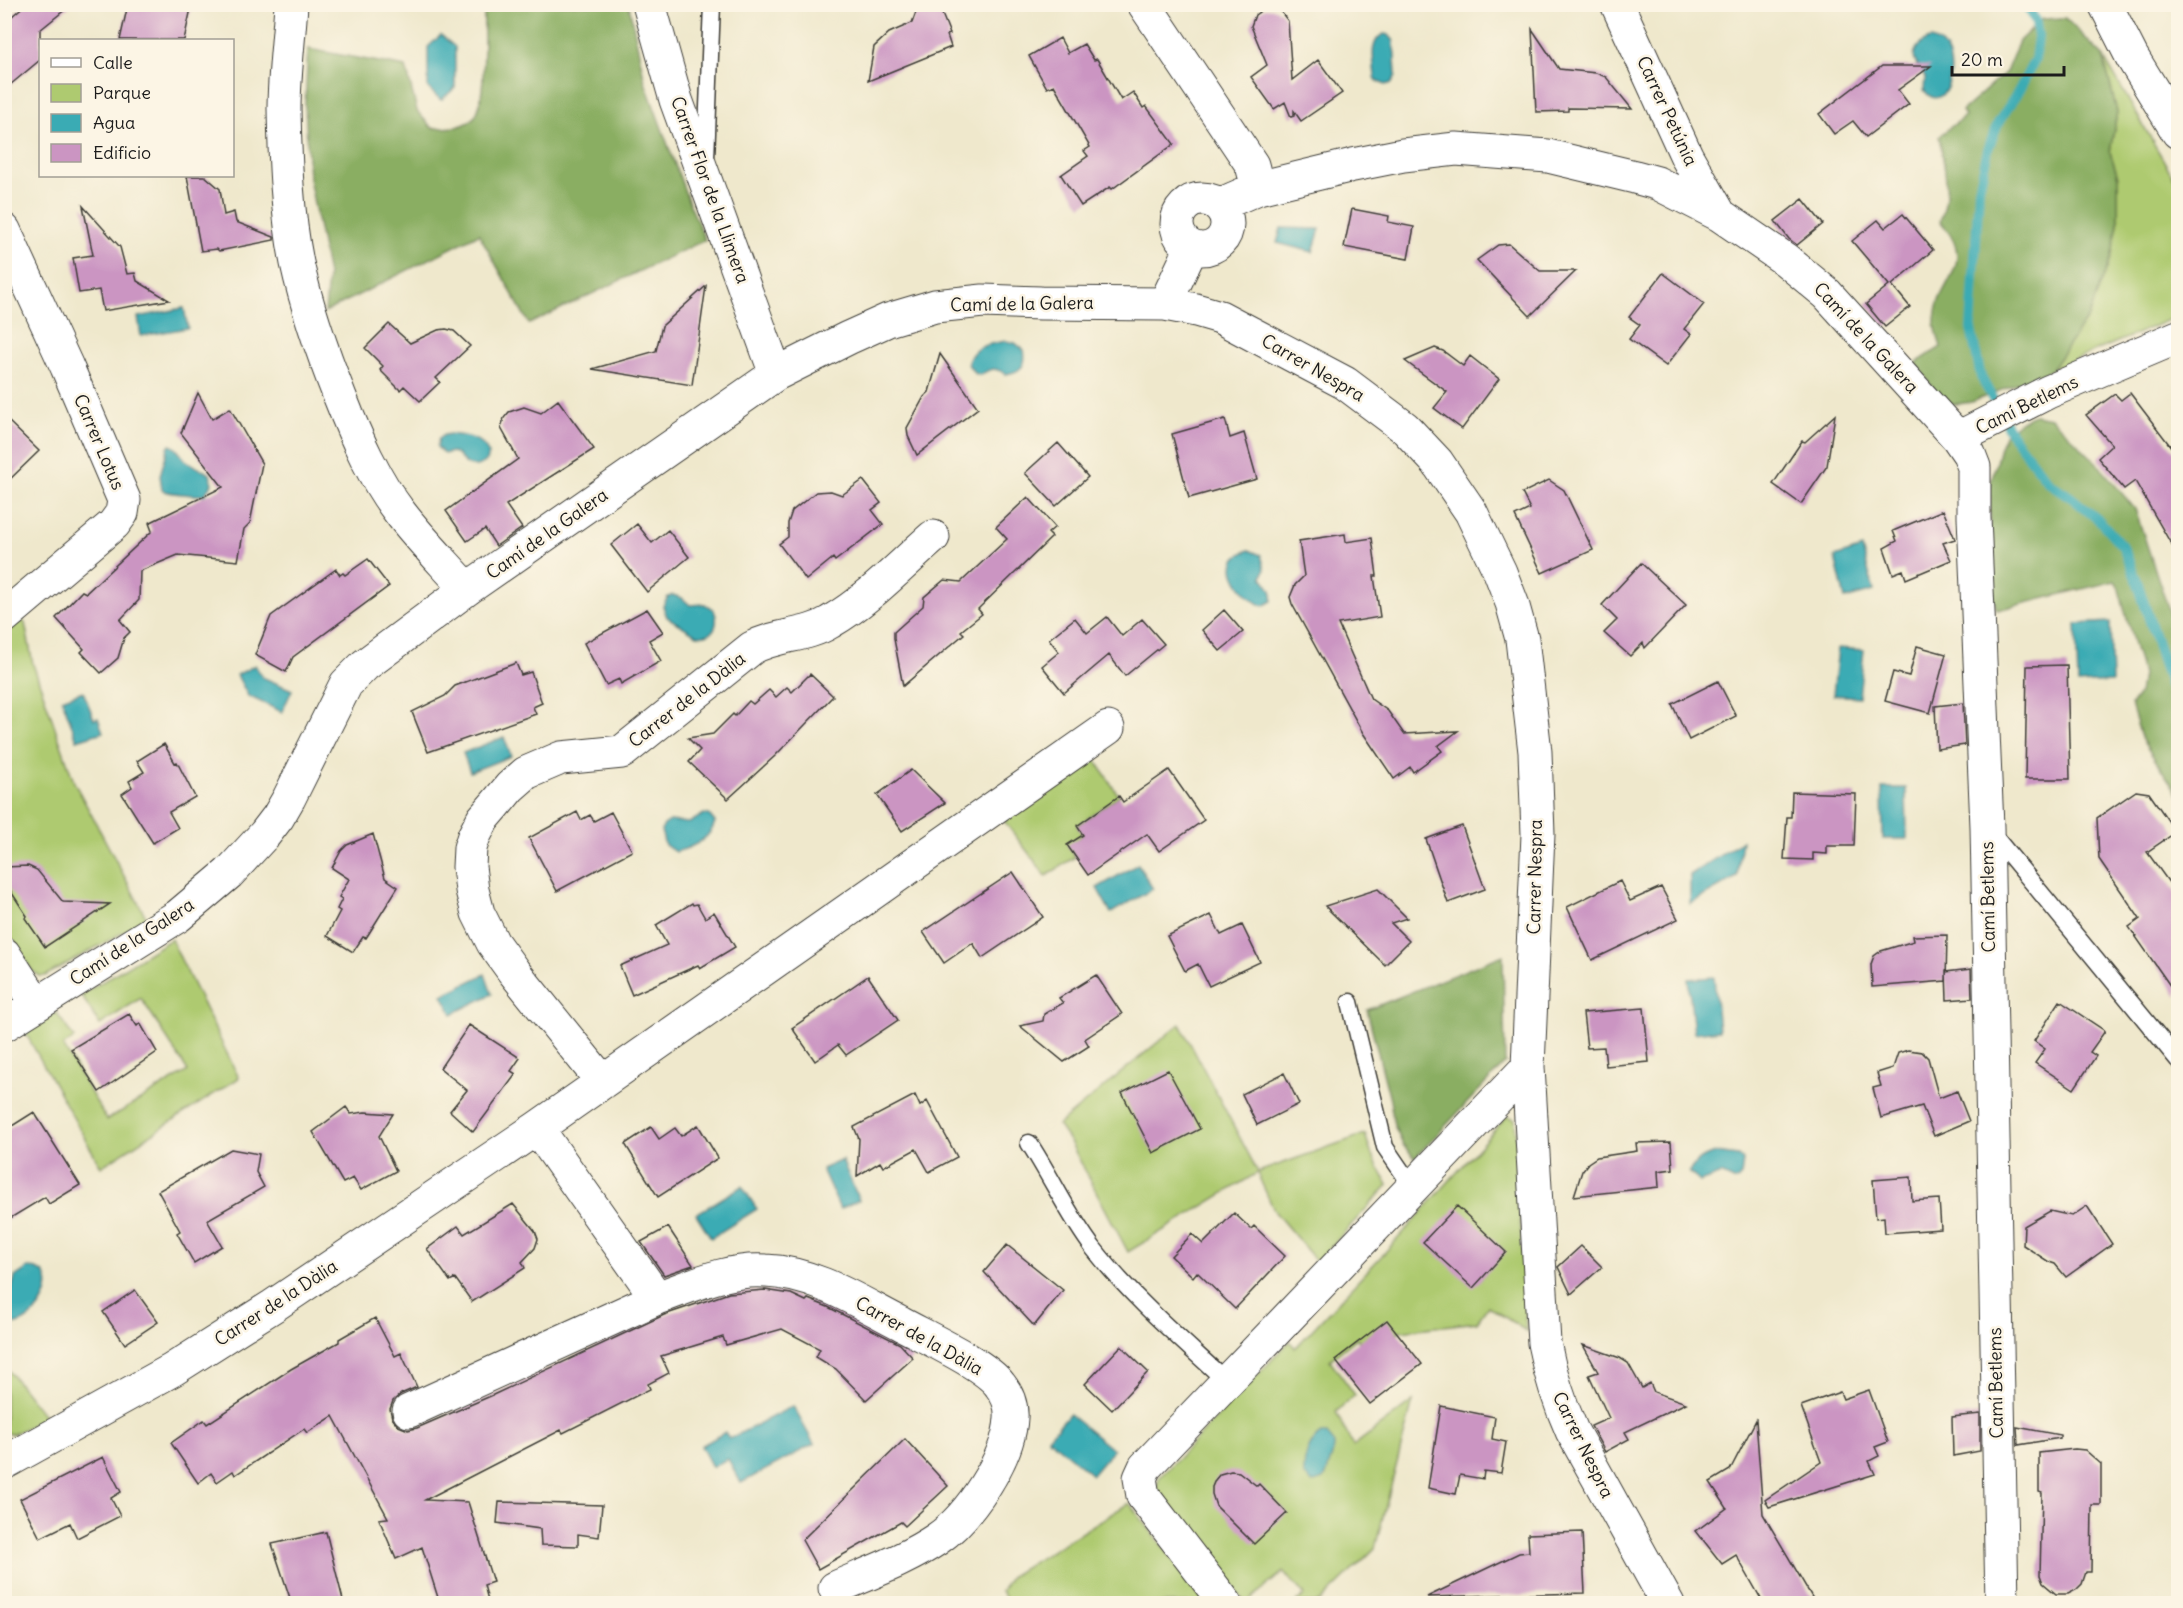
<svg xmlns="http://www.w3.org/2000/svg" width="2183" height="1608" viewBox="0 0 2183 1608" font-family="Delius,sans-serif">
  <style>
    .green { fill: #aeca70; stroke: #657346; stroke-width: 1.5 }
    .forest { fill: #8aae62; stroke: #53653f; stroke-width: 1.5 }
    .water { fill: #3aabb4; stroke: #2b6468; stroke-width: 1.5 }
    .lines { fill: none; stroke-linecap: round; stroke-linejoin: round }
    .stream { stroke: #3aabb4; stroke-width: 10 }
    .building { fill: #cb95c2 }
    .service-casing { stroke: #3c3b36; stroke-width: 19 }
    .minor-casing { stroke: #3c3b36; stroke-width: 35 }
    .service { stroke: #fff; stroke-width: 16 }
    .minor { stroke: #fff; stroke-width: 33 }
    .labels { text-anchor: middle; stroke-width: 5; stroke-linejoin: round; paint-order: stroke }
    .street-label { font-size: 18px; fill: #1c1c1c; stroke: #fcf5e5 }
  </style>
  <rect width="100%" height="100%" fill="#fcf5e5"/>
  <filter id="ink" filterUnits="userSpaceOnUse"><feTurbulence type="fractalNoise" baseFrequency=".0167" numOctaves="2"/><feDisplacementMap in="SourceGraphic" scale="12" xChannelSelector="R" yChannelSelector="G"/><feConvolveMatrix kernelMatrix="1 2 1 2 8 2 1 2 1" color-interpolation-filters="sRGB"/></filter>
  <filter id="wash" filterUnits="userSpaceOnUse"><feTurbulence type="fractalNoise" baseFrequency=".008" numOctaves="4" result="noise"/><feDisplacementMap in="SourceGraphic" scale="24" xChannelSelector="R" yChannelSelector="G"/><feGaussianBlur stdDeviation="1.35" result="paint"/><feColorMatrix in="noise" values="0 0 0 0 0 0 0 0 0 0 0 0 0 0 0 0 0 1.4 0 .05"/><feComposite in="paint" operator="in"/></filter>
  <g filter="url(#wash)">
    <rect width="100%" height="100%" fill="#efe8cc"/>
    <path class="green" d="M2103,56L2178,185V314L2171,319L2051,370L2088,317L2111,258L2118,224V177L2110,152L2117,112Z
      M21,619L25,623L33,664L74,782L147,919L45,976H40L32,971L5,928V634Z
      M1095,759L1119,796L1077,826L1083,835L1068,846L1075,857L1046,876L1004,821Z
      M171,939L239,1078L101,1167L25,1032L56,1012L74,1038L63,1046L107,1120L188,1071L141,998L100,1025L81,995Z
      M1180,1024L1258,1172L1365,1134L1371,1153L1388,1185L1317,1262L1275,1212L1257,1173L1128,1252L1070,1142L1058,1125Z
      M1507,1116L1515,1119L1526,1331L1488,1306L1477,1322L1400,1331L1368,1355L1357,1338L1330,1360L1355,1395L1336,1412L1353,1446L1413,1401L1375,1548L1319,1603H1295L1305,1595L1283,1572L1246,1603L1156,1491L1159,1478L1290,1341L1295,1348L1403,1233Z
      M5,1366L46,1418L13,1434L5,1433Z
      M1129,1503L1207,1603H1009L1001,1591L1011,1576Z"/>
    <path class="forest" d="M484,5H629L645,82L688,200L705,240L529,324L479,234L325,312L328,275L309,178L305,105L308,49L406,67L417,111L432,128C447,128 466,129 475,116C487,98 483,29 484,5Z
      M2065,18L2103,56L2117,112L2110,152L2118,177V224L2111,258L2088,317L2051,370L1972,402C1964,403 1954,406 1947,402C1936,397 1923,373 1916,363L1941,347C1938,338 1935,329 1935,319C1937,279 1980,266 1940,221C1952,192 1944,166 1939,136L1965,116L1962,111L2006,72L2019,41L2042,19Z
      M2034,415L2051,418L2067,433L2098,464L2135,509L2178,638V794L2142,740L2131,705L2139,694L2142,674L2118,586L2115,581L1997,610L1990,591V486L2000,447L2006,433L2020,422Z
      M1503,955L1505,1063L1415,1158L1403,1145L1394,1125L1390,1100L1367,1010Z"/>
    <path class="water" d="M1384,34L1389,35L1394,41L1396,75L1392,83L1385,85L1377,81L1375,77C1374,62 1368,41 1384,34Z
      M441,35L455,47V88L441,100L428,88V47Z
      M1931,39C1967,48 1947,121 1924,90L1925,77C1923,72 1920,70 1917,65C1909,53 1919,42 1931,39Z
      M1281,228L1320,229L1313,252L1277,243Z
      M184,308L188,328L141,336L138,317Z
      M1006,341L1015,343L1024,350C1027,365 1021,372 1006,374C995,367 991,368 980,375L974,373L968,364C971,345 991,344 1006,341Z
      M450,434C467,436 481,437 489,454L487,461C474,470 466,467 457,454L452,452L444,454L437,447L439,438L444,435Z
      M170,445L175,447L187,462L210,474L212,484L204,495C198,496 167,493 162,490L160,475L168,448Z
      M1862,548L1874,591L1845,599L1835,557Z
      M1249,550L1261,555L1265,569L1262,577C1268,585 1274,591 1272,601L1263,606C1249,601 1225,573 1236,558C1239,554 1245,552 1249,550Z
      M673,595L682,598L690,605L705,604L714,610C720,624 714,638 697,635L667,617L663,606L668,597Z
      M2110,622L2112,682L2078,684L2076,624Z
      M1838,648L1864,650L1859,697L1833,695Z
      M255,665L262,677L292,690L282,712L248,696L237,675Z
      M83,691L94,719L98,718L103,732L77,740L62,699Z
      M504,737L511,756L470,772L463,753Z
      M1882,788H1906L1907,839H1883Z
      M704,814L709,815L715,822C710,840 691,848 675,852L665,845L661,831L664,825L670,821L689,823Z
      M1742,841L1737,877L1690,904V875Z
      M1138,864L1153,889L1111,913L1097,888Z
      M485,974L492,994L452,1014L442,995Z
      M1714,977L1719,1030L1694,1033L1688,979Z
      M1715,1153L1738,1156L1743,1161L1741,1176L1736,1181L1721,1174L1700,1182L1689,1172C1696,1161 1702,1157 1715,1153Z
      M842,1160L859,1200L840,1209L822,1169Z
      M742,1186L757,1209L711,1238L696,1214Z
      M28,1268C68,1267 40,1329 5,1325V1298L11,1291L15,1277Z
      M793,1406L814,1444L741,1483L728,1459L712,1467L701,1446L725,1432L729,1439Z
      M1069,1414L1113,1450L1092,1475L1048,1438Z
      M1321,1434H1327L1334,1444V1448L1327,1473L1324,1479L1313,1483L1304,1475C1303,1461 1308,1442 1321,1434Z"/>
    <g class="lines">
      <path class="stream" d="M2024,4L2030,10L2036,23L2038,37L2035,59L2018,92L1998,123L1988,149L1979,189L1971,329L1981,377L2012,435L2048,482L2072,498L2101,522L2123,547L2137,581L2178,709"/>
    </g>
    <g id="blocks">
      <path class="building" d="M26,4H72L40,30V60L4,90V23Z
        M128,4H192L184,40H120Z
        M919,4H938L950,34L947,35L951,47L868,81L874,47L889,33L912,23Z
        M1265,8L1276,9L1281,12L1288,21L1292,80L1318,60L1342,93L1301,121L1294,111V116L1291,117L1285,102L1274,109L1251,77L1267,65L1251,26L1255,15Z
        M1532,29L1559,69L1596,73L1606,77L1632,109L1568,108V111L1536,112Z
        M1060,38L1068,53L1084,44L1094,60L1097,59L1121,100L1133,92L1143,108L1146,106L1174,144L1112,189L1110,187L1081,206L1061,175L1088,156L1084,151L1090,147L1054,85L1047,88L1029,56Z
        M1882,66H1931L1898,90L1909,104L1866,137L1853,121L1834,134L1819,114Z
        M187,176H205L220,189L224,215L234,212L236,222L274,237V240L219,251L217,249L201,251Z
        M1803,199L1823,224L1797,245L1789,239L1775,221Z
        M83,206L120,247L127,274L135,273L137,281L169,300L103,311L99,290L79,293L73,258L93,255Z
        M1352,209L1389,216L1388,222L1414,227L1408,259L1344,247Z
        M1903,214L1933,250L1892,285L1910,307L1885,327L1866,304L1889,285L1852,241L1878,220L1885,228Z
        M1509,244L1540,271H1576L1530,316L1477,260L1498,245Z
        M1663,273L1704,304L1684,329L1691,334L1666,366L1629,339L1640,325L1629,317Z
        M706,286L692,385L592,369L656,351L662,326Z
        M389,324L410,343L438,330L446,329L454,331L470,346L436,378L440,382L420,401L404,386L400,390L380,370L383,366L365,348Z
        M1435,348L1443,351L1463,366L1470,356L1499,379L1462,429L1434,408L1447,392L1405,361Z
        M940,354L978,408L917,455L908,436L907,428L924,397L929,392Z
        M198,393L212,419L230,408L262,464L250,523L244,529L238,561L178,555L140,571L139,600L120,620L130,632L124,638L118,658L101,673L81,652L84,649L56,618L82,591L86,593L152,531L149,523L223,487L181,433Z
        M2130,393L2178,456V556L2135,481L2124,489L2098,458L2112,445L2086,415L2115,394L2121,400Z
        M558,400L594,449L506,505L522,528L496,546L485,529L467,541L446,511L518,459L501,428L504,418L509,412L524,407L541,413Z
        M1835,415L1827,466L1801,504L1773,484L1802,441L1805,442Z
        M4,417L39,451L4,485Z
        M1225,419L1230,438L1244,433L1257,479L1189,498L1172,434Z
        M1058,443L1088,477L1056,506L1025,473Z
        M863,480L881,503L872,510L883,524L835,561L833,558L806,580L779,544L788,537V523L792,511L816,492L831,491L842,495Z
        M1549,480L1564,490L1593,550L1542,573L1515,516L1530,509L1522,493Z
        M1028,497L1055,527L1048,533L1052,537L978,609L982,614L961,631L964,634L903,686L894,639V632L923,606L924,597L944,580L961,582L1007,539L996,527Z
        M1943,510L1955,539L1943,543L1951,560L1906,579L1903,570L1893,574L1884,548L1897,541L1893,531Z
        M637,524L652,543L668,530L689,557L647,592L611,545Z
        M1345,534L1346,542L1372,538L1377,576H1374L1380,617L1338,624L1371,699L1388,711L1404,734L1458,731L1438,746L1442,751L1413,772L1410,767L1394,779L1363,733L1292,604L1290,597L1295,585L1304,576L1299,541Z
        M368,559L389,586L293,657L286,672L255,655L271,616L336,569L340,575L343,573L345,575Z
        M1641,563L1686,605L1645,648L1643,643L1630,656L1604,633L1617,620L1602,605Z
        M647,609L663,632L649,640L661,661L621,684L619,679L606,685L584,643Z
        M1224,610L1243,632L1220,651L1202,630Z
        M1107,617L1122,636L1142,619L1164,644L1125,676L1109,655L1064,693L1042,666L1059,652L1049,639L1075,618L1087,633Z
        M1917,646L1946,654L1930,713L1885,701L1893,672L1909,676Z
        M516,663L521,675L531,672L542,703L533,707L536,714L428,752L412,712L445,696L455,686Z
        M2067,665L2070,779H2025L2027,666Z
        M810,674L833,696L775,756L728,799L689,762L700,750L688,738L713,734L733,714L735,716L749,701L753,704L769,690L776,697L787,687L792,692Z
        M1718,681L1736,716L1689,740L1672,704Z
        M1963,703L1965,745L1937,749L1935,706Z
        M164,744L175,763L177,762L195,797L169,812L178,828L153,843L122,794L132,787L129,781L144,772L137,761Z
        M911,770L945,803L902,831L877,795Z
        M1169,770L1204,820L1159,851L1147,834L1088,875L1067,845L1083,835L1077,826L1119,796L1123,802Z
        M2136,791L2149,793L2176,832L2147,852L2178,895V997L2129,927L2140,919L2099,859L2097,818Z
        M1792,792L1856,794L1854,846H1827V854L1813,853V860L1784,859L1787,817H1791Z
        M577,812L581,820L590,815L594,821L611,812L632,851L557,891L529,838Z
        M1462,826L1485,889L1448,903L1426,839Z
        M373,834L385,878L398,887L366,938L363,937L353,952L327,936L340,911L337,909L342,899L339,897L349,879L332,868L341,851L347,845Z
        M28,866L37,870L63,902L110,904L45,947L25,918L27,916L4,881V867Z
        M1013,872L1043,917L982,958L973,943L944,963L923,932Z
        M1620,881L1630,901L1661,887L1678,919L1592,960L1567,907Z
        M1378,889L1407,918L1391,923L1409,941L1385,965L1325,906Z
        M692,903L693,905L697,904L705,918L714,912L735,947L700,968L698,965L632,995L620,966L667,945L656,925Z
        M1211,915L1221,935L1242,925L1260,962L1209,986L1198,964L1185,971L1167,936Z
        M1947,935L1946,981L1872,987L1871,964L1874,956L1881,951L1914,941L1913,936Z
        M1971,969L1972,998L1947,1000L1946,972Z
        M1096,975L1122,1014L1085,1039L1089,1046L1064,1062L1020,1026L1043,1021L1044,1014L1063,1003L1059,998Z
        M868,976L898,1020L846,1055L838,1045L815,1061L792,1028Z
        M2060,1001L2105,1031L2090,1052L2096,1056L2074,1089L2035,1063L2045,1049L2034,1041Z
        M1644,1008L1649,1062L1606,1066L1604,1047L1587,1048L1583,1013Z
        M129,1014L137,1026L140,1023L157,1052L99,1092L71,1049Z
        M469,1025L520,1058L511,1071L516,1074L473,1132L450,1111L467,1090L440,1068Z
        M1908,1050L1922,1052L1928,1058L1939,1098L1957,1091L1969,1121L1934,1136L1922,1106L1881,1118L1873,1088L1881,1086L1877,1073L1893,1068L1898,1053Z
        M1168,1070L1200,1129L1153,1153L1122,1093Z
        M1284,1073L1299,1104L1257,1125L1242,1094Z
        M915,1095L920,1106L927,1101L957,1157L929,1172L916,1149L883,1167L880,1162L857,1176L859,1139L854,1127Z
        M346,1107L351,1114L365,1112L393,1114L379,1136L396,1171L361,1190L353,1178L343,1183L313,1132Z
        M34,1112L80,1185L49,1204L45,1197L4,1222V1131Z
        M698,1125L718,1158L658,1197L625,1144L651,1127L659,1139L675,1128L681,1136Z
        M1671,1142L1673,1169L1658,1171L1659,1187L1574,1196L1582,1171L1588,1163L1597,1157L1637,1151L1636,1143Z
        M231,1149L259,1154L256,1172L264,1187L207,1220L222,1246L194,1263L177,1233L180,1231L158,1191Z
        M1911,1177L1912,1201L1939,1199L1941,1229L1885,1233L1884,1217L1876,1218L1873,1180Z
        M513,1204L535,1231L538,1239L535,1248L522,1262L525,1268L472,1302L455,1278L450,1281L427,1249L458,1226L464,1234Z
        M1457,1206L1506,1252L1473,1288L1423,1242Z
        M2087,1206L2112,1244L2066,1277L2055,1264L2049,1262L2023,1245L2024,1226L2050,1211L2072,1216Z
        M1234,1213L1251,1229L1254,1226L1285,1256L1235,1309L1197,1272L1193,1277L1171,1256L1192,1234L1203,1244Z
        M668,1227L693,1265L664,1275L641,1242Z
        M1007,1245L1063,1290L1034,1326L984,1272Z
        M1581,1246L1602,1267L1571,1294L1558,1267Z
        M135,1290L158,1322L125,1344L103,1312Z
        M765,1290L791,1294L806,1301L808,1299L828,1307L900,1344L913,1358L866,1400L836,1369L816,1357L820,1349L782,1329L726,1345L723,1337L661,1356L669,1373L648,1384L650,1389L563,1433L561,1430L425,1500L468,1502L493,1582L484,1585L489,1604H440L422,1547L396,1559L379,1519L388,1518L333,1416L307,1433L304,1429L235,1475L233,1471L217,1482L211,1473L198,1483L171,1443L204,1420L207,1424L291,1369L339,1342V1339L375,1318L395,1356L401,1353L417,1387L401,1394L393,1401L390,1409L392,1418L398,1426L408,1430L417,1428L493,1395L664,1315L729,1293Z
        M1387,1320L1422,1364L1370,1404L1335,1360Z
        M1583,1345L1620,1358L1628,1363L1642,1388L1650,1383L1654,1392L1686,1403L1625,1432L1629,1439L1605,1452L1591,1426L1609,1418L1589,1375L1598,1372Z
        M1121,1346L1148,1372L1112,1410L1085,1384Z
        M1869,1390L1888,1442L1875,1447L1879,1456L1869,1461L1875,1474L1769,1507L1765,1500L1821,1462L1801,1406L1840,1392L1843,1399Z
        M1441,1406L1495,1417L1492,1439L1506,1442L1501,1473L1484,1471L1483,1479L1460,1475L1456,1494L1428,1488Z
        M1980,1414V1451L1953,1456L1952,1417Z
        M1756,1420L1763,1514L1816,1604H1764L1736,1555L1722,1564L1696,1531L1727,1508L1710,1482L1730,1470Z
        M2017,1427L2060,1435V1438L2018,1445Z
        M905,1439L948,1486L905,1526L901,1522L818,1569L802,1540Z
        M2075,1449L2085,1450L2101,1464V1505H2092L2091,1572H2086L2082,1584L2076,1590L2068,1594H2056L2043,1583L2040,1575L2042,1493L2039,1492V1453Z
        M103,1457L121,1492L111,1498L120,1516L77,1538L70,1523L40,1538L20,1499Z
        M1231,1471L1239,1472L1257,1486L1259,1484L1287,1513L1254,1544L1216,1506L1212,1494V1487L1215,1480L1220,1474Z
        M499,1502L602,1505L599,1537L578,1534V1546L541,1545L540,1529L497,1523Z
        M326,1532L344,1604H292L272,1544Z
        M1582,1532L1585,1593L1427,1597L1519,1553L1529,1552L1528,1534Z"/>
    </g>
  </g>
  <g filter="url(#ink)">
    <use href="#blocks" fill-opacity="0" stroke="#3c3b36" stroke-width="1.5"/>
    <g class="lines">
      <defs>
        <path id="service" d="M706,159L712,4
          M1990,831L2178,1060
          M1350,1002L1385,1147L1413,1188
          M1029,1143C1052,1178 1069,1217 1094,1249C1133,1299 1182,1340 1227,1382"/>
        <path id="minor" d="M291,4C289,39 284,74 284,109C285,160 287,213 297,263C307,309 323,354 340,397C356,438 374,479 401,514C421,540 445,564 467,589
          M649,4L676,100L776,374
          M1144,4L1252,165L1258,188
          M1617,4L1687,157L1720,215
          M2105,4L2132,57L2178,132
          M1177 224a25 25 0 1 1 50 0a25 25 0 1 1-50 0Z
          M1219,205L1258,188L1353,165L1403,155L1456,149L1548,156L1635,177L1657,183L1720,215L1786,260L1827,294L1958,438L1969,454L1974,467V517L1987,827L2002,1604
          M4,230L67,367L124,500L122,513L114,524L4,617
          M1165,304L1192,247
          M1958,438L2048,392L2178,337
          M4,954L36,1003
          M4,1025L178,916L229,873L265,834L278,817L289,798L346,684L365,665L467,589L776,374L848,338L888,320L935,306L983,301L1041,303L1165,304L1196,310L1220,317L1345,383L1405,428L1437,462L1471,512L1500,572L1512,603L1522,639L1535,752L1538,834L1528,1067L1544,1343C1550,1374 1559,1402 1572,1431L1668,1604
          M602,1081L514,972L493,943L478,913L472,890L469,867L470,848L474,836L483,819L495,805L510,787L526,773L561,758L622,752L752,648C777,634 806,637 830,622C867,601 901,565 933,537
          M537,1128L657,1298C691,1286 729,1268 766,1271C815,1273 857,1301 900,1323C923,1336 985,1364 1000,1385C1007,1394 1012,1406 1011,1418C1009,1458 969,1517 937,1539C906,1560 869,1573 835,1588
          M409,1411L657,1298
          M4,1463L172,1370L273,1306L537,1128L1108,728
          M1226,1604L1143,1496L1140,1478L1145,1467L1528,1067"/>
      </defs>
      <use href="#service" class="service-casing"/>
      <use href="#minor" class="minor-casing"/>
      <use href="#service" class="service"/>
      <use href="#minor" class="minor"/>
    </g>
  </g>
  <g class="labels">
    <g class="street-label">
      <text transform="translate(1667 111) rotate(65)" y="6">Carrer Petúnia</text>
      <text transform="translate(710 190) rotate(70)" y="6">Carrer Flor de la Llimera</text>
      <text transform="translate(1022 304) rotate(-1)" y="6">Camí de la Galera</text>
      <text transform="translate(1866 338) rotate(47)" y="6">Camí de la Galera</text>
      <text transform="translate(1313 368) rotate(30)" y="6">Carrer Nespra</text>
      <text transform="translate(2027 405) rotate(-26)" y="6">Camí Betlems</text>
      <text transform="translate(99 442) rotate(67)" y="6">Carrer Lotus</text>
      <text transform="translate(547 534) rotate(-35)" y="6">Camí de la Galera</text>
      <text transform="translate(687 700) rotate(-38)" y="6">Carrer de la Dàlia</text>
      <text transform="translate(1535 877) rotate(-89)" y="6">Carrer Nespra</text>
      <text transform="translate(1988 897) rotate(-91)" y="6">Camí Betlems</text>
      <text transform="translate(132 942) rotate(-33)" y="6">Camí de la Galera</text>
      <text transform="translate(276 1303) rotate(-33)" y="6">Carrer de la Dàlia</text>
      <text transform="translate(919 1336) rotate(29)" y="6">Carrer de la Dàlia</text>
      <text transform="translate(1996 1383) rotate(-91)" y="6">Camí Betlems</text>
      <text transform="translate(1583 1445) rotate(64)" y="6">Carrer Nespra</text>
    </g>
  </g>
  <rect width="2183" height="1608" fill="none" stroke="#fcf5e5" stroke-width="24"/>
  <rect x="39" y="39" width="195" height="138" fill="#fcf5e5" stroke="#a29e95" stroke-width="1.5"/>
  <rect x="51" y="58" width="30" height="9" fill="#ffffff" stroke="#a29e95" stroke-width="1.5"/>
  <text x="93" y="69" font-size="18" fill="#1c1c1c">Calle</text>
  <rect x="51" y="84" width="30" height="18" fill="#aeca70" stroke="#a29e95" stroke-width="1.5"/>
  <text x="93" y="99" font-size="18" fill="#1c1c1c">Parque</text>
  <rect x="51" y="114" width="30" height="18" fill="#3aabb4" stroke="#a29e95" stroke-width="1.5"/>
  <text x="93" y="129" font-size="18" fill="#1c1c1c">Agua</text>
  <rect x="51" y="144" width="30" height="18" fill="#cb95c2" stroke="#a29e95" stroke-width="1.5"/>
  <text x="93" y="159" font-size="18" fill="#1c1c1c">Edificio</text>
  <path d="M1952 66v9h112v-9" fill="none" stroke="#1c1c1c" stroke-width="3"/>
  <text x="1961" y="66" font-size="18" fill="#1c1c1c" stroke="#fcf5e5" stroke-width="4.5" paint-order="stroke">20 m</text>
</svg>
